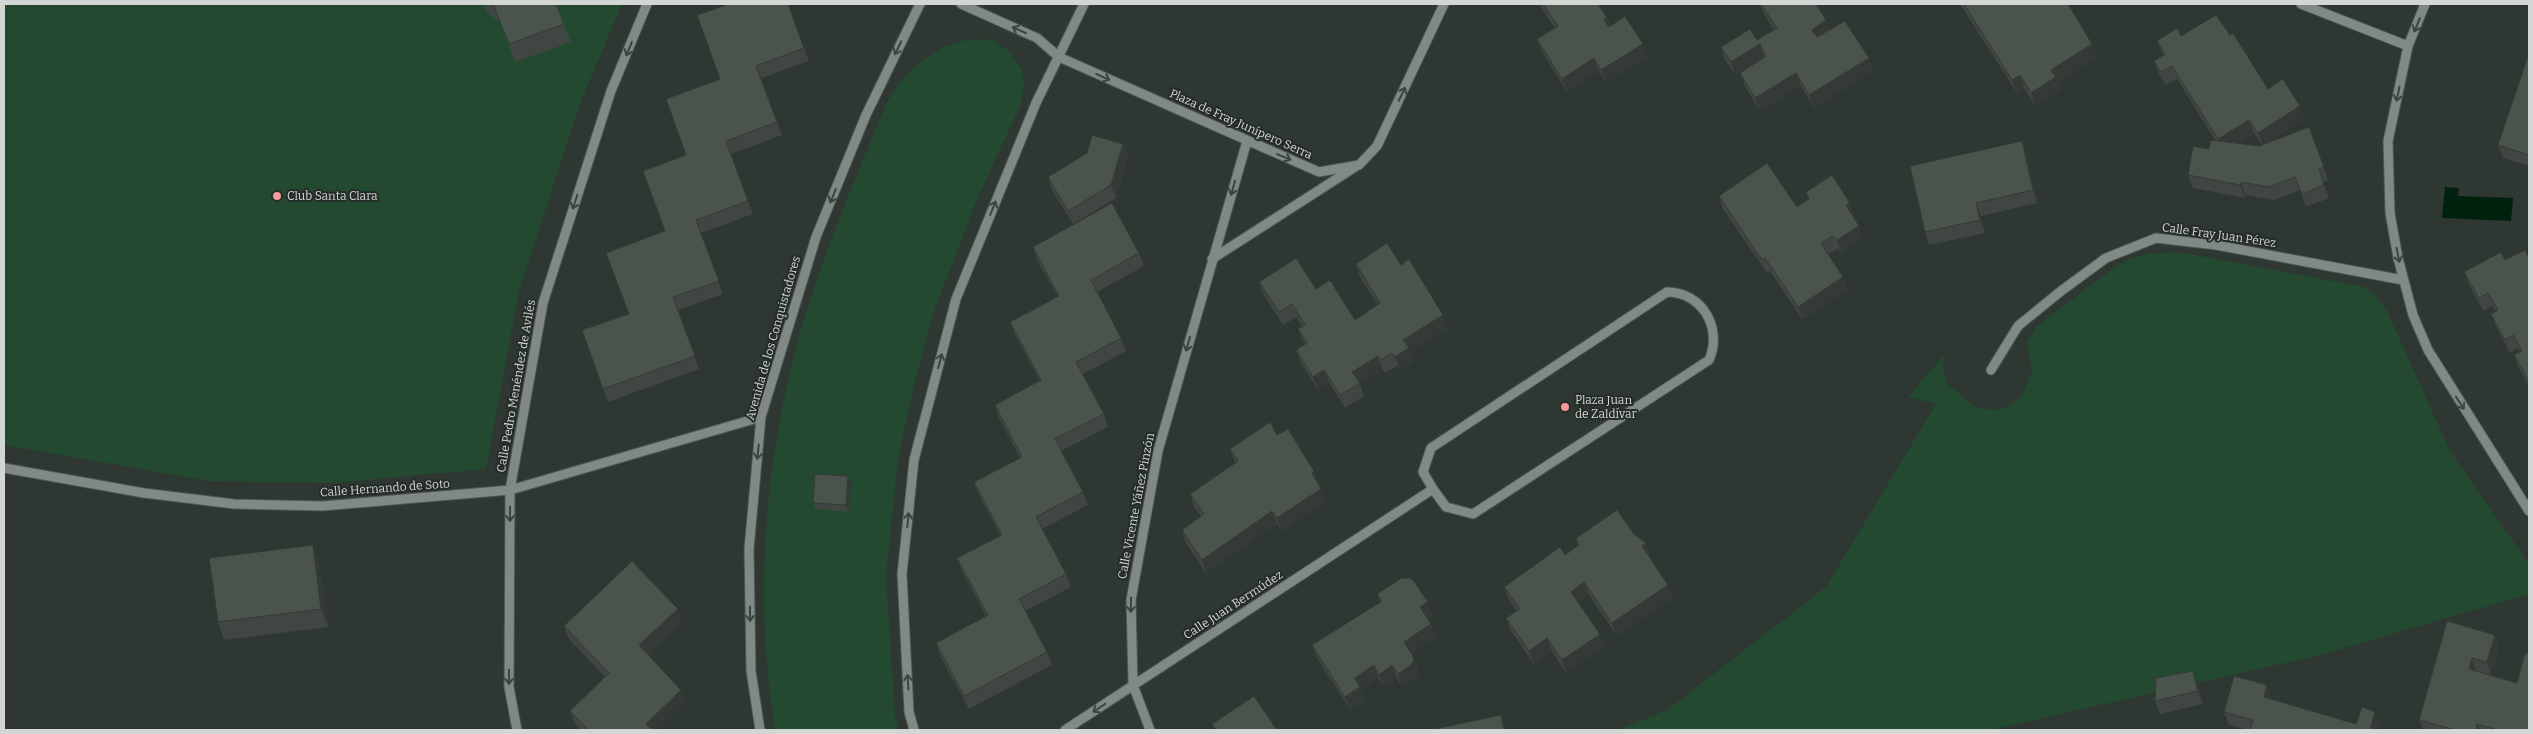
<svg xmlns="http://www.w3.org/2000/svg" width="2533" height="734" viewBox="0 0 2533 734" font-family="Bitter,serif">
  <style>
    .green { fill: #244931 }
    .water { fill: #00210e }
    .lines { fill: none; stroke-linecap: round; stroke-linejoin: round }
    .minor-casing { stroke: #4f5651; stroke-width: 11 }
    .minor { stroke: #808983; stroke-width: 9 }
    .wall { fill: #404742; fill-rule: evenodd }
    .shaded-wall { fill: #343a36 }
    .building { fill: #4b534d; stroke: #343a36 }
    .oneway { stroke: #3c443f }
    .poi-dot { fill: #f59b9b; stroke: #252d28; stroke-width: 2 }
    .labels { text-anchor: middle; stroke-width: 4; stroke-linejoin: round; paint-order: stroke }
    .street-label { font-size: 12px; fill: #d2d7d3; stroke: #252d28 }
    .poi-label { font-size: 12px; fill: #d2d7d3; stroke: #252d28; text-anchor: start }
  </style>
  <rect width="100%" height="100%" fill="#2f3732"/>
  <path class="green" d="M4,4H622L581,101L519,291L486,469L333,483L208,481L4,445Z
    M973,39L992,40L1009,51L1022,70L1024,85L1021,104L978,197L934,311L915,381L898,459L886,576L895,716L899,730H775C751,582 767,427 815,285C836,223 862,162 887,102C907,68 934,45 973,39Z
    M2178,252L2365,287L2379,299L2387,311L2450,451L2529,564V594L2320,655L1990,730H1618L1667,710L1826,587L1936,404L1908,397L1944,355L1943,370L1947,384L1977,408L2001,410L2021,397L2032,372L2027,342L2036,327L2112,269L2130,259L2149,254Z"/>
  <path class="water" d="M2445,187L2459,188L2458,196L2513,198L2511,221L2442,218Z"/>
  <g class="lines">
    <defs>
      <path id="minor" d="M961,4L1037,38L1059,57L1319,172L1359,165L1377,146L1444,4
        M2301,4L2408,46
        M2425,4L2408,46L2388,141L2390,213L2398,258L2413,315L2428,350L2529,511
        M1212,259L1355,167
        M1991,370L2018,326L2061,291L2106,258L2156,238L2216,245L2403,280
        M4,468L144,493L234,504L323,506L510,490L761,417
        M517,730L509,687L510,490L543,303L611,91L647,4
        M760,730L751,671L749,549L761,417L816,237L866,115L920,4
        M914,730L909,712L902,574L914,460L956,299L1036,103L1084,4
        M1065,730L1433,489L1446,507L1473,514L1709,360C1723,328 1702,292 1667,292L1431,448L1423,472L1433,489
        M1150,730L1133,685L1131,600L1158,451L1247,141"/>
    </defs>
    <use href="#minor" class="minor-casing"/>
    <use href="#minor" class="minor"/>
  </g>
  <path class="wall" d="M484,4H556L571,42L515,62L500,22L487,13Z
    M788,4L809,61L761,78L782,135L731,154L753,214L701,233L723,294L678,310L699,369L608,402L582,330L629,314L665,231L686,155L720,79Z
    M1540,4H1598L1607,18L1610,26L1647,57L1606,83L1599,71L1567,92L1542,52L1537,39L1555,28L1541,7Z
    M1760,4H1816L1830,30L1873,71L1814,108L1801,86L1760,111L1745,86L1740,73L1759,61L1736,75L1725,60L1721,47L1757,40L1774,30L1762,10Z
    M1960,4H2068L2097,57L2057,83L2060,90L2035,106L2024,88L2017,93Z
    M2181,36L2268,89L2305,119L2266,144L2309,127L2328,180L2323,182L2329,198L2306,207L2300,190L2275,200L2245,195V198L2193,188L2188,175L2209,149L2215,140L2177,79L2166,85L2159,74L2154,61L2163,56L2157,41ZM2254,133L2262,145L2259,146L2237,143Z
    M2529,57V166L2503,158L2498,145Z
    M2022,141L2027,154L2037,203L1981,216L1985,233L1929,245L1925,232Z
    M1123,144L1128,157L1116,198L1073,224L1052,190L1048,177Z
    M1806,192L1855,216L1853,217L1864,238L1841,253L1838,249L1828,254L1843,277L1848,290L1803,320L1770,271L1767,273L1723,209L1719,196L1797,207L1809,199Z
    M1033,247L1139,253L1144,266L1097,292L1121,338L1126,351L1083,374L1104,414L1108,427L1061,451L1083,492L1088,505L1042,529L1066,574L1071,587L1025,611L1047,652L1052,665L969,709L940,656L936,643L986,616L962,571L957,558L1000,535L979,495L974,482L1020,458L999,418L995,405L1040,381L1015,335L1010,322L1058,297L1037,260Z
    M2529,258V386L2519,368L2514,355L2520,352L2518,348L2510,353L2496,327L2491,314L2496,311L2492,306L2483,311L2469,285L2464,272L2505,260Z
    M1356,264L1401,265L1448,328L1410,352L1413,361L1400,370L1397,366L1385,373L1382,369L1360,384L1364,396L1345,408L1329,383L1318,390L1301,363L1296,350L1305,345L1298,329L1302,326L1296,317L1283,325L1264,295L1259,282L1316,289L1355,320L1378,305L1360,277Z
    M1277,435L1314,471L1319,484H1318L1321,489L1326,502L1282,531L1277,524L1206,573L1186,543L1182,530L1201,516L1194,507L1190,494L1235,463L1230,449Z
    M851,483L849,512L816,509L813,503Z
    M1634,534L1646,543L1650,556L1649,557L1668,585L1673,598L1617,636L1589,595L1578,603L1600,634L1605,647L1566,673L1552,651L1534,664L1511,631L1506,618L1517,611L1509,600L1504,587L1565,555L1578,546L1576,538Z
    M313,545L319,563L328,627L224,640L218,622Z
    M1377,594L1433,615L1428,619L1431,624L1436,637L1411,653L1418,669L1419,674L1415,679L1402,687L1397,678L1384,687L1378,678L1361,690L1365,700L1350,709L1317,658L1312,645L1380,602Z
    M2447,621L2495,635L2499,648L2491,675L2476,671V672L2517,683L2529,730H2423L2419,720Z
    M682,622L648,654L686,703L657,730H581L575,724L570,711L605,677L569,639L564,626Z
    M2198,684L2203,704L2160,714L2155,701Z
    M2272,698V699L2356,724L2375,712L2380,725L2378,730H2249L2229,725L2224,712Z"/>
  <path class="shaded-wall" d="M1607,18L1612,31L1604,20Z
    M1826,20L1831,33L1817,43L1812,30Z
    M1643,44L1647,57L1606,83L1601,70Z
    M1760,44L1764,57L1736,75L1731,62Z
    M2092,44L2097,57L2057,83L2060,90L2035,106L2031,93L2051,70Z
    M1594,58L1599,71L1567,92L1562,79Z
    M1869,58L1873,71L1814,108L1809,95Z
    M1796,73L1801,86L1760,111L1755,98Z
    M2020,75L2024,88L2017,93L2012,80Z
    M2300,106L2305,119L2263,146L2258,133Z
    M2249,120L2254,133L2223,152L2218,139Z
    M2022,141L2027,154L2037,203L2033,190Z
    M1123,144L1128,157L1116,198L1111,185Z
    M2241,182L2245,195V198L2240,185Z
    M1850,203L1855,216L1851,218L1846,205Z
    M1976,203L1981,216L1985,233L1980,220Z
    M1859,226L1864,238L1841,253L1837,240Z
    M1843,277L1848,290L1803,320L1798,307Z
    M1443,315L1448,328L1410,352L1413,361L1400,370L1395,357L1403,340Z
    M1378,356L1382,369L1360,384L1352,372Z
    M1324,370L1329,383L1318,390L1313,377Z
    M1314,471L1319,484L1317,486L1312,473Z
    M848,476L851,483L849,512L846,505Z
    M1321,489L1326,502L1282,531L1277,518Z
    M1272,511L1277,524L1206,573L1202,560Z
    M1646,543L1650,556L1647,559L1642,546Z
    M313,545L319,563L328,627L321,609Z
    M1584,582L1589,595L1575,605L1571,592Z
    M1668,585L1673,598L1617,636L1612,623Z
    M1428,602L1433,615L1425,620L1420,607Z
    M678,609L682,622L644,658L639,645Z
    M1431,624L1436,637L1409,654L1404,642Z
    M1600,634L1605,647L1566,673L1562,660Z
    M2495,635L2499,648L2491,675L2487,662Z
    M1547,638L1552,651L1534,664L1529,651Z
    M1413,656L1419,674L1415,679L1402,687L1398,674Z
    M2472,658L2476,671L2474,682L2469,669Z
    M1374,665L1378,678L1361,690L1365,700L1350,709L1345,697L1355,678Z
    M1392,665L1397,678L1384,687L1379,675Z
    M2193,671L2198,684L2203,704L2198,691Z
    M2267,685L2272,698L2269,710L2264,697Z
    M681,690L686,703L657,730H648L646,724Z
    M2375,712L2380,725L2378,730H2370Z
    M1501,715L1506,728V730H1504Z
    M2477,724L2480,730H2476Z"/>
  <path class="building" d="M493,4H556L564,24L509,44Z
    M729,4H788L804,48L756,66L777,122L726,141L748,201L696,220L719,281L673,297L695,356L603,389L582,330L629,314L606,253L665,231L643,171L686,155L666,99L720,79L697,15Z
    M1543,4H1598L1607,18L1604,20L1609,27L1625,16L1643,44L1601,70L1594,58L1562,79L1537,39L1558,26Z
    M1761,4H1816L1826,20L1812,30L1817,37L1845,21L1869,58L1809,95L1796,73L1755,98L1740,73L1766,56L1760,44L1731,62L1721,47L1750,29L1757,40L1777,28Z
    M1964,4H2068L2092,44L2051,70L2056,77L2031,93L2020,75L2012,80Z
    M2216,15L2230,35L2233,33L2268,89L2283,79L2300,106L2258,133L2249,120L2218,139L2172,66L2161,72L2154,61L2165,54L2157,41L2177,28L2181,36Z
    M2528,56L2529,57V155L2498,145Z
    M2309,127L2324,167L2319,169L2324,185L2302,194L2295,177L2270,187L2241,182L2240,185L2188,175L2193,146L2209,149L2211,140L2259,146Z
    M1092,135L1123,144L1111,185L1068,211L1048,177L1087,153Z
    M2022,141L2033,190L1976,203L1980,220L1925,232L1910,166Z
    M1767,163L1797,207L1809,199L1806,192L1832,175L1850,203L1846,205L1859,226L1837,240L1833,236L1821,243L1843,277L1798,307L1765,258L1762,260L1719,196Z
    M1112,203L1139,253L1091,280L1121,338L1076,362L1104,414L1055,439L1083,492L1036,517L1066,574L1019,599L1047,652L964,696L936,643L988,615L957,558L1002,535L974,482L1022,457L995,405L1041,380L1010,322L1059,296L1033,247Z
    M1387,243L1401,265L1409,259L1443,315L1403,340L1409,348L1395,357L1392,353L1380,360L1378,356L1352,372L1360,383L1340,395L1324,370L1313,377L1296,350L1307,343L1298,329L1305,325L1292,304L1279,312L1259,282L1296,258L1316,289L1330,280L1355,320L1380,303L1356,264Z
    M2525,250L2529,258V378L2528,379L2514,355L2522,351L2513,335L2505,340L2491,314L2498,310L2488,293L2479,298L2464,272L2501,252L2505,260Z
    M1270,422L1277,435L1288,429L1314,471L1312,473L1321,489L1277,518L1272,511L1202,560L1182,530L1204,514L1190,494L1238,461L1230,449Z
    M815,474L848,476L846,505L813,503Z
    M1617,510L1634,534L1646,543L1642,546L1668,585L1612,623L1584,582L1571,592L1600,634L1562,660L1547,638L1529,651L1506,618L1520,609L1504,587L1560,547L1565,555L1579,545L1576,538Z
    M313,545L321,609L218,622L209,558Z
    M632,561L678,609L639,645L681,690L646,724L652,730H589L570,711L609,673L564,626Z
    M1402,578H1409L1413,580L1428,602L1420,607L1431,624L1404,642L1413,656L1414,661L1410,666L1398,674L1392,665L1379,675L1374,665L1355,678L1360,687L1345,697L1312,645L1382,601L1377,594Z
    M2447,621L2495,635L2487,662L2472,658L2469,669L2517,683L2525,653L2529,654V730H2497L2477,724L2476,730H2456L2419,720Z
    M2193,671L2198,691L2155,701L2156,678Z
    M2234,676L2267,685L2264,697L2356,724L2362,707L2375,712L2370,730H2250L2253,720L2224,712Z
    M1254,696L1277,730H1216L1212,724Z
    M1501,715L1504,730H1430Z"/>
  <defs><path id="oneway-shaft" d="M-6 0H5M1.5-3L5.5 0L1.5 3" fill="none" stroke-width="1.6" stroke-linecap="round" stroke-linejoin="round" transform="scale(1.25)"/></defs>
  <g class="oneway">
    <use href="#oneway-shaft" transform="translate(2417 25) rotate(112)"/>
    <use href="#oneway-shaft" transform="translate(1019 30) rotate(-156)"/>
    <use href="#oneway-shaft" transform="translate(898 48) rotate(116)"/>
    <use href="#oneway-shaft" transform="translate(629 49) rotate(112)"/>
    <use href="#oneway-shaft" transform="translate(1103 77) rotate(24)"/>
    <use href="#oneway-shaft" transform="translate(1402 94) rotate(-65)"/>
    <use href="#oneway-shaft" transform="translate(2398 94) rotate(102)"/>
    <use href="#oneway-shaft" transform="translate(1284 157) rotate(23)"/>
    <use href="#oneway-shaft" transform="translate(1233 188) rotate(106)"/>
    <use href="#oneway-shaft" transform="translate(833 196) rotate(112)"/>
    <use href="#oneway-shaft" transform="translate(575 202) rotate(108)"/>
    <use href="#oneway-shaft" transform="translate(993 208) rotate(-68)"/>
    <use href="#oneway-shaft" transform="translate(2398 255) rotate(79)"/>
    <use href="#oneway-shaft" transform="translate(1188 344) rotate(106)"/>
    <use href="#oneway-shaft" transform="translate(940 361) rotate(-76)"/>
    <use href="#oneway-shaft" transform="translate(2460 403) rotate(57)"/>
    <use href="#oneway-shaft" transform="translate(758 452) rotate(96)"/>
    <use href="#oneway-shaft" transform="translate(510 514) rotate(90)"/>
    <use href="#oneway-shaft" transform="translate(908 520) rotate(-84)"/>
    <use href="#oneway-shaft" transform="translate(1131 605) rotate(91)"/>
    <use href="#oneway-shaft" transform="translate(750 614) rotate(89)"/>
    <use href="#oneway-shaft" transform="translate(509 677) rotate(90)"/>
    <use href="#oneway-shaft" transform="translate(908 682) rotate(-93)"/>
    <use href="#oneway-shaft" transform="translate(1099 708) rotate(146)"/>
  </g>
  <g class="poi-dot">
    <circle cx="277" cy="196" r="5"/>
    <circle cx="1565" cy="407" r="5"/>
  </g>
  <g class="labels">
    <g class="street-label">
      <text transform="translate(1241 124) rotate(24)" y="4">Plaza de Fray Junípero Serra</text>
      <text transform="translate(2219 235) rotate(8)" y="4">Calle Fray Juan Pérez</text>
      <text transform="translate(773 338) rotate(-74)" y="4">Avenida de los Conquistadores</text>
      <text transform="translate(516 386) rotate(-80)" y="4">Calle Pedro Menéndez de Avilés</text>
      <text transform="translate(385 488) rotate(-4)" y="4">Calle Hernando de Soto</text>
      <text transform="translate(1136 506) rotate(-79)" y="4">Calle Vicente Yáñez Pinzón</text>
      <text transform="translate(1233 605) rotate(-33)" y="4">Calle Juan Bermúdez</text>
    </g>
    <g class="poi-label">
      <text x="287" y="200">Club Santa Clara</text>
      <text x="1575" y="404">Plaza Juan<tspan x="1575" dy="14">de Zaldívar</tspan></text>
    </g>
  </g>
  <rect width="2533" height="734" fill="none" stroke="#d2d7d3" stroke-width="10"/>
</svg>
